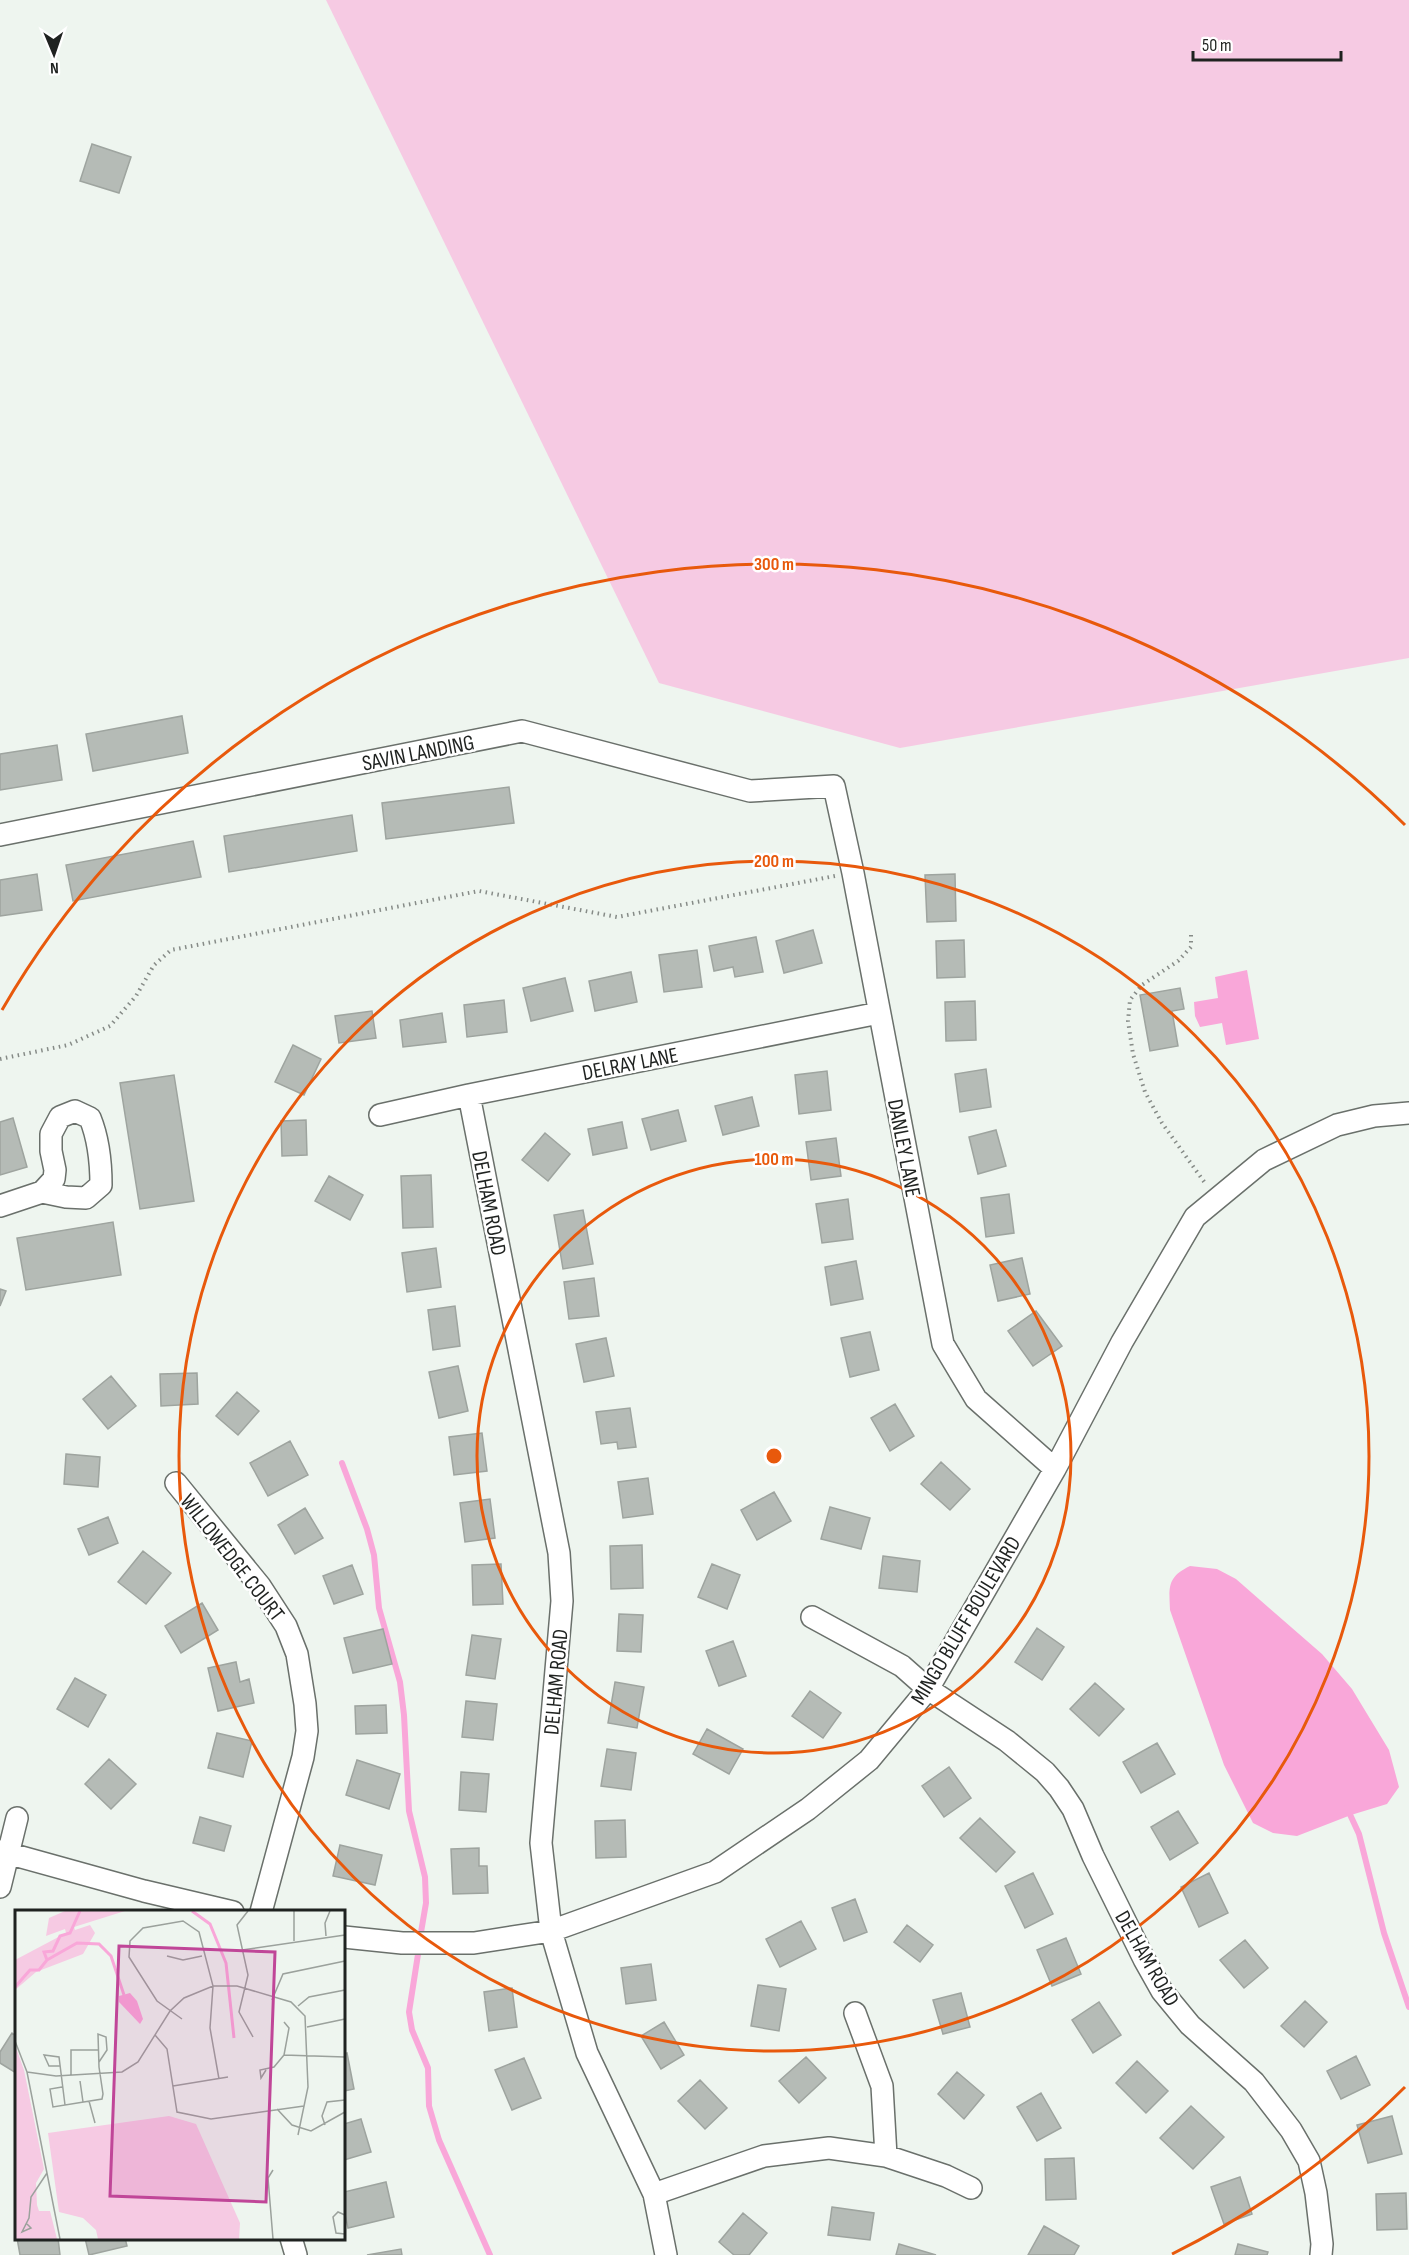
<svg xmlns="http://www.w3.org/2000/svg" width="1409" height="2255" viewBox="0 0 1409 2255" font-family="'Sofia Sans Condensed',sans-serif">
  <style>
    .green { fill: #f6cae3 }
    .water { fill: #f9a7d9 }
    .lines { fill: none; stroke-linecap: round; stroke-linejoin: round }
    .stream { stroke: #f9a7d9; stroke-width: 6 }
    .building { fill: #b5bbb6; stroke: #9ea49f; stroke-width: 1.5 }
    .minor-casing { stroke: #6a706b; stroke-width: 24 }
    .path { stroke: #868b87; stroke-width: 4; stroke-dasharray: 1.5 4.5; stroke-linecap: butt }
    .minor { stroke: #fff; stroke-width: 21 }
    .ring { fill: none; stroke: #e8590c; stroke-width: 3 }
    .labels { text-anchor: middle; stroke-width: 5; stroke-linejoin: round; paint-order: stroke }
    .street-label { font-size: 22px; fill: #1f2220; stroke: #fff }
    .inset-river { fill: none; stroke: #f9a7d9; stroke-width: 3 }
    .inset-road { fill: none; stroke: #9ba19c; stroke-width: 1.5 }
    .view { fill: #c04698; fill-opacity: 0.15; stroke: #c04698; stroke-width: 3 }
    .inset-edge { fill: none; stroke: #1f2220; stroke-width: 3 }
    .centre { fill: #e8590c; stroke: #fff; stroke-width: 3 }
    .ring-label { font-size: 18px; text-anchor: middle; font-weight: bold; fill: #e8590c; stroke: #fff; stroke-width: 5; stroke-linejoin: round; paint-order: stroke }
  </style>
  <rect width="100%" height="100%" fill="#eef5ef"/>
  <path class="green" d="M326,0H1409V658L900,748L659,683Z"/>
  <path class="water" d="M1247,970L1259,1039L1226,1045L1222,1023L1200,1027L1195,1016L1194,1002L1218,998L1215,977Z
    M1190,1566L1217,1569L1236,1579L1322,1654L1352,1689L1389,1750L1399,1787L1387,1804L1351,1815L1297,1836L1273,1833L1253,1823L1224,1765L1170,1610C1169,1587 1167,1577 1190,1566Z"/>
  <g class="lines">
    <path class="stream" d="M342,1463L367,1529L374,1555L379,1608L400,1682L404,1715L409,1811L425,1877L426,1903L420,1938
      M1347,1808L1359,1834L1384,1933L1409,2007
      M419,1948L409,2012L412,2030L428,2068L429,2106L439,2140L490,2255"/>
  </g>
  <path class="building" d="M92,144L131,157L119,193L80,181Z
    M182,716L188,753L93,771L86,734Z
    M57,745L62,780L0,790V754Z
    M509,787L514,823L386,839L382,803Z
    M352,815L357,851L229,872L224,836Z
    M193,841L201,877L73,901L66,865Z
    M37,874L42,910L0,916V880Z
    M955,874L956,921L927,922L925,875Z
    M813,930L822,963L784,973L776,941Z
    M756,937L763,972L735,977L733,967L714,971L709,946Z
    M964,940L965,977L937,978L936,941Z
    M697,950L702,987L664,992L659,955Z
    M631,972L637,1002L595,1011L589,981Z
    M565,978L573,1011L531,1021L523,988Z
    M1180,988L1184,1009L1172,1011L1178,1046L1150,1051L1140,995Z
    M504,1000L507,1032L467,1037L464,1005Z
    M975,1001L976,1040L946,1041L945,1002Z
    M372,1011L376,1038L339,1043L335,1016Z
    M442,1013L446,1042L403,1047L400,1020Z
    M293,1045L321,1059L304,1095L275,1082Z
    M986,1069L991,1107L960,1112L955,1074Z
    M827,1071L831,1110L799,1114L795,1075Z
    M174,1075L194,1201L140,1209L120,1083Z
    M752,1097L759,1126L723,1135L715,1106Z
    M678,1110L686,1141L651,1150L642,1119Z
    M13,1118L27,1167L0,1175V1122Z
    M306,1120L307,1155L282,1156L281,1121Z
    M622,1122L627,1148L593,1155L588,1129Z
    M996,1130L1006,1166L978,1174L969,1137Z
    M545,1133L570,1154L548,1181L522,1160Z
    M836,1138L841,1176L811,1180L806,1142Z
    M431,1175L433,1227L403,1228L401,1176Z
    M329,1176L363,1195L350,1220L315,1201Z
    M1009,1194L1014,1233L986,1237L981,1198Z
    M848,1199L853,1239L822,1243L816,1204Z
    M583,1210L593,1264L563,1269L554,1215Z
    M113,1222L121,1275L26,1290L17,1238Z
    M436,1248L441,1287L407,1292L402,1253Z
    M1022,1258L1030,1294L998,1301L990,1265Z
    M856,1261L863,1299L831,1305L825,1267Z
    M594,1278L599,1316L569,1319L564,1282Z
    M0,1289L6,1291L0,1306Z
    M455,1306L460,1346L433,1350L428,1310Z
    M1036,1311L1062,1346L1033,1366L1008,1331Z
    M870,1332L879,1370L850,1377L841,1338Z
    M606,1338L614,1376L584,1382L576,1344Z
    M458,1366L468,1411L439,1418L429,1372Z
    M197,1373L198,1404L161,1406L160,1374Z
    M111,1376L136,1406L108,1429L83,1399Z
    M237,1392L259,1411L238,1435L216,1416Z
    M895,1404L914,1436L890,1451L871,1418Z
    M630,1408L636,1447L618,1449L617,1442L601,1444L596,1412Z
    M482,1433L487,1471L454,1475L449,1437Z
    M290,1441L308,1475L268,1496L250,1463Z
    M66,1454L100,1457L98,1487L64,1484Z
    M941,1462L970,1489L950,1510L921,1484Z
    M648,1478L653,1514L623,1518L618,1482Z
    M774,1492L791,1521L757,1540L741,1510Z
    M490,1499L495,1538L465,1542L460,1503Z
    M830,1507L870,1518L861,1549L821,1539Z
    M305,1508L323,1538L295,1554L278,1525Z
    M108,1517L118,1543L89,1555L78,1529Z
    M642,1545L643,1588L611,1589L610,1546Z
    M143,1551L171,1573L146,1604L118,1582Z
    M883,1556L920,1561L917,1592L879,1588Z
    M501,1564L503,1604L473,1605L472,1565Z
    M712,1564L740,1575L727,1609L698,1597Z
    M352,1565L363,1594L334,1604L323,1576Z
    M202,1603L218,1630L181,1653L165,1626Z
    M619,1614L643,1615L641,1652L617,1651Z
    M1037,1628L1064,1647L1042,1680L1015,1662Z
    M383,1629L392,1664L353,1673L344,1638Z
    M472,1635L501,1639L495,1679L466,1675Z
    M733,1641L746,1676L719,1686L706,1651Z
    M236,1662L240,1682L249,1679L254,1703L218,1711L208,1668Z
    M75,1678L106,1695L88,1727L57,1709Z
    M615,1682L644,1687L637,1728L608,1723Z
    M1095,1683L1124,1709L1099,1736L1070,1709Z
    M810,1691L841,1713L823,1738L792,1716Z
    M466,1701L497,1704L493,1740L462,1737Z
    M386,1705L387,1733L356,1734L355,1706Z
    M707,1729L743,1749L729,1774L693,1754Z
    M217,1733L252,1741L243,1777L208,1768Z
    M1157,1743L1175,1774L1141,1793L1123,1762Z
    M607,1749L636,1753L631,1790L601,1786Z
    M109,1759L136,1784L111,1809L85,1784Z
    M357,1760L400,1774L389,1809L346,1795Z
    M949,1767L971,1798L944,1817L922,1786Z
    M461,1772L489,1774L486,1812L459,1810Z
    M1178,1811L1198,1843L1170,1860L1151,1827Z
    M200,1817L231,1826L224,1851L193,1843Z
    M980,1818L1015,1852L996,1872L960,1838Z
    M625,1820L626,1857L596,1858L595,1821Z
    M340,1845L382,1855L375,1885L333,1876Z
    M479,1848V1866H487L488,1893L453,1894L451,1849Z
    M1033,1873L1053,1914L1025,1928L1005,1886Z
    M1209,1873L1228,1913L1199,1927L1181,1887Z
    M855,1899L867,1932L844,1941L832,1908Z
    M801,1921L816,1949L780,1967L766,1939Z
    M907,1925L933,1945L920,1962L894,1942Z
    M1066,1938L1081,1974L1052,1986L1037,1950Z
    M1245,1940L1268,1968L1244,1988L1220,1960Z
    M651,1964L656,2000L626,2004L621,1968Z
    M758,1985L786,1989L779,2031L751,2026Z
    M512,1988L517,2027L489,2031L484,1992Z
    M961,1993L970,2027L943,2034L933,2000Z
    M1305,2001L1327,2022L1304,2047L1281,2026Z
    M1099,2002L1121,2035L1093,2053L1072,2020Z
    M664,2022L684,2055L661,2069L641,2036Z
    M12,2033L16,2036V2073L0,2063V2052Z
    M347,2053L354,2089L344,2091V2054Z
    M1356,2056L1370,2085L1341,2099L1327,2071Z
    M806,2057L826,2078L799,2103L779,2081Z
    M524,2058L541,2098L512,2110L495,2070Z
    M1137,2061L1168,2091L1146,2113L1116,2083Z
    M957,2072L984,2095L964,2119L938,2094Z
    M700,2080L727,2108L705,2129L678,2101Z
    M1041,2093L1061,2128L1037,2141L1017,2107Z
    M1191,2106L1224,2137L1193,2169L1160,2138Z
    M1392,2116L1402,2154L1368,2163L1357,2125Z
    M361,2119L371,2152L344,2160V2124Z
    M1074,2158L1076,2199L1046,2200L1045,2159Z
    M1240,2177L1252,2214L1224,2224L1211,2187Z
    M386,2182L394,2217L348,2228L344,2210V2192Z
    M1406,2193L1407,2229L1377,2230L1376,2194Z
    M832,2207L874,2213L870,2240L828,2235Z
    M743,2213L767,2233L749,2255H734L719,2242Z
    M1044,2226L1079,2246L1074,2255H1028Z
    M17,2238H58L60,2255H20Z
    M85,2238H125L127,2246L89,2255Z
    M899,2244L936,2255H896Z
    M1238,2244L1268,2252L1267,2255H1235Z
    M401,2249L402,2255H367Z"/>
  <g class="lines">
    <defs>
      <path id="minor" d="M0,835L522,731L750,791L834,786L853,873L943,1344L976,1399L1055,1469
        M469,1095L559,1553L562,1601L541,1843L551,1931L587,2053L654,2194L666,2255
        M380,1115L469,1095L879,1013
        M0,1206L42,1192L54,1179L55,1170L51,1151V1134L60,1117L75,1111L90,1118C99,1140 101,1162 101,1185L86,1198L66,1197L42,1192
        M176,1483L260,1586L286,1626L297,1654L305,1704L307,1731L303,1757L261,1912
        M812,1617L902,1666L928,1689L1007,1741L1045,1772L1059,1788L1073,1809L1093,1856L1144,1959L1162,1991L1190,2025L1254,2082L1291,2130L1309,2161L1316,2193L1322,2244L1321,2255
        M0,1851L144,1891L233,1912
        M0,1887L17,1818
        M344,1937L402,1943H474L551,1931L715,1872L808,1809L869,1760L928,1689L1055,1469L1122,1342L1195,1217L1264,1160L1337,1125L1374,1116L1409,1113
        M855,2013L882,2086L886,2156
        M654,2194L764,2156L829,2148L886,2156L946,2176L971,2188
        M291,2238L296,2255"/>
    </defs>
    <use href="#minor" class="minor-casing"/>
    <path class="path" d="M1191,935V947L1178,961L1142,985L1130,1000L1128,1021L1133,1054L1145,1092L1162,1123L1205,1183
      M0,1059L68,1045L110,1026L136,996L154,965L171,950L479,891L617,917L835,876"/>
    <use href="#minor" class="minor"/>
  </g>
  <g class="ring">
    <circle cx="774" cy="1456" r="297"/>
    <circle cx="774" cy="1456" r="595"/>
    <path d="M1405 2087A892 892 0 0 1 1172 2254M2 1010A892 892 0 0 1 1405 825"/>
  </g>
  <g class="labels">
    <g class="street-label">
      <text transform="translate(418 752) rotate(-11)" y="8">SAVIN LANDING</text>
      <text transform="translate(630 1063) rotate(-11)" y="8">DELRAY LANE</text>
      <text transform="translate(905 1148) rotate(79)" y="8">DANLEY LANE</text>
      <text transform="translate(490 1203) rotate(79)" y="8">DELHAM ROAD</text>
      <text transform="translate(233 1557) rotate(52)" y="8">WILLOWEDGE COURT</text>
      <text transform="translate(965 1620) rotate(-59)" y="8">MINGO BLUFF BOULEVARD</text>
      <text transform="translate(555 1682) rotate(-85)" y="8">DELHAM ROAD</text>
      <text transform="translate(1148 1958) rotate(60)" y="8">DELHAM ROAD</text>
    </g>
  </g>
  <g transform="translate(15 1910)">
    <rect width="330" height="330" fill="#eef5ef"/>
    <path d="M50,1H110L59,17L60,20L75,15L80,23L68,44L21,62L0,80V50L51,23L50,19L31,26L34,8ZM0,135L9,160L29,259L21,273L22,295L24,301H35L42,329H0ZM154,206L181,214L225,313L224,329H83L81,320L68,308L44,302L33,223Z" fill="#f6cae3"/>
    <path d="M115,83L122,91L128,109L125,114L104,92V86Z" fill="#f9a7d9"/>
    <path class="inset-river" d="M177,1L195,14L211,53L219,128M32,50L62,33L84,34L96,46L109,85M0,77L15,60H24L32,50L29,42L38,41L45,26L55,23L65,1"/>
    <path class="inset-road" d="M233,1L222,15L233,65L224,102L238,127M311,26L310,13L315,1M279,31V1M227,40L330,25M152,46L168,50L187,46M257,90L268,64L330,51M283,96L294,87L330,80M167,109L142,91L114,47L115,31L128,18L168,11L184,22L198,76L195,118L204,169M269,112L274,118L269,145L330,147M292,117L330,109M140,125L152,139L162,202L196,209L289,196M0,131L12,162L45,329M45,156H34L29,145L44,147L50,195M251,160L246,168L245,160L259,157L269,145M12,162L41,166L107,162L123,152L155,101L169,88L198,76H222L276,92L290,106L293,177L283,225M56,165V140H83M65,171L68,192M158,176L213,167M47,177L35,179L38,197L87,189L88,184L84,157L83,124L91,127L92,140L84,152M74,191L80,213M262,199L277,215L296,221L330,202M310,215L307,206L312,192L330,190M258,260L253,268L258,329M330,305L323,302L318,307L321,323L330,324M12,314L16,318L7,322L14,308L16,287L32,263"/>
    <path class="view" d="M104,36L260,42L251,292L95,286Z"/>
    <rect width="330" height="330" class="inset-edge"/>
  </g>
  <circle cx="774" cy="1456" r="9" class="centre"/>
  <g class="ring-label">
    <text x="774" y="570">300 m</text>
    <text x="774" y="867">200 m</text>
    <text x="774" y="1165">100 m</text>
  </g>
  <g transform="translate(54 54) rotate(178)" stroke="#ffffff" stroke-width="4.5" paint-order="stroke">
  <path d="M0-4.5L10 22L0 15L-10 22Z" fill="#1f2220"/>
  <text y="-9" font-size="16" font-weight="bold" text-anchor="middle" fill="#1f2220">N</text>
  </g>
  <path d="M1193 51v9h148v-9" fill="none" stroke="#1f2220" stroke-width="3"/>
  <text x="1202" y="51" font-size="18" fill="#1f2220" stroke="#ffffff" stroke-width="4.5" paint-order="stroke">50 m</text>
</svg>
